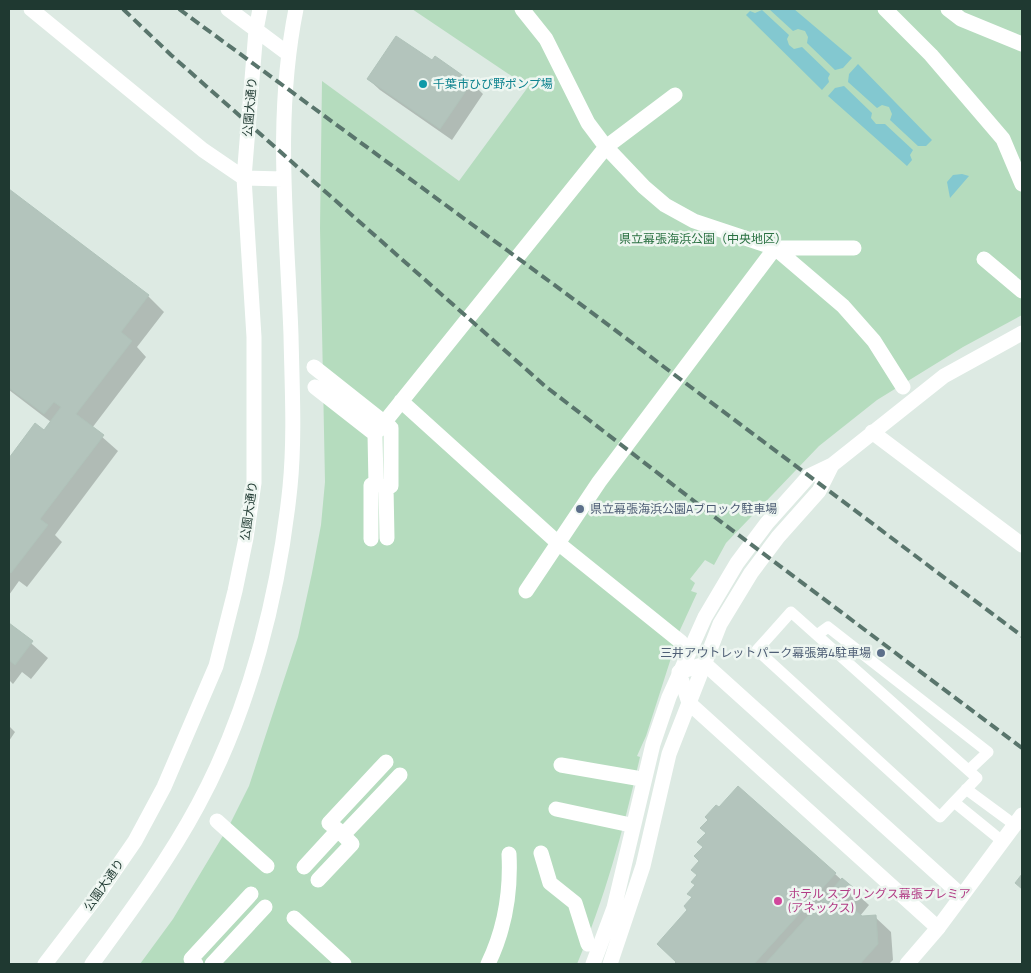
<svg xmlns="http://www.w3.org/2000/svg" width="1031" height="973" viewBox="0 0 1031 973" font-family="'Titillium Web','Noto Sans JP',sans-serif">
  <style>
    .green { fill: #b5dcbe }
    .water { fill: #83c8d0 }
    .shadow { fill: #0003 }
    .building { fill: #b3c4bc; stroke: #b0c3ba }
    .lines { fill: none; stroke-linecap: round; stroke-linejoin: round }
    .service { stroke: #fff; stroke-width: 11 }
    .pedestrian { stroke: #fff; stroke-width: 15 }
    .minor { stroke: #fff; stroke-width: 15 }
    .tertiary { stroke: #fff; stroke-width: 15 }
    .rail { stroke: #59756c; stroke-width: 4; stroke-dasharray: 10 5; stroke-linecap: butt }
    .culture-dot { fill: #0f9aa8; stroke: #eef6f1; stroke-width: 2 }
    .service-dot { fill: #5c6f8a; stroke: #eef6f1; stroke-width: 2 }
    .hotel-dot { fill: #d1479c; stroke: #eef6f1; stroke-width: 2 }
    .labels { text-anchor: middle; stroke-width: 5; stroke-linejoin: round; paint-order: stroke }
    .culture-label { font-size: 12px; fill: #0d838f; stroke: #eef6f1; text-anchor: start }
    .street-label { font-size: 12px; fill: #1f3931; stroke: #eef6f1 }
    .park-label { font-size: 12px; fill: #297041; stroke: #eef6f1 }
    .service-label { font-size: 12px; fill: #4e5e75; stroke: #eef6f1; text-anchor: start }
    .hotel-label { font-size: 12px; fill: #b23c85; stroke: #eef6f1; text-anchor: start }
  </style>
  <rect width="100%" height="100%" fill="#ddeae3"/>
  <path class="green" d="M412,9H1022V315L963,347L877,400L819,446L726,543L714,565L705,560L690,579L695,583L691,591L697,593L680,630L646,736L637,756L640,757C623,831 606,895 577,964H140L173,919L230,824L249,786L298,637L312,573L321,525L325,482L320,228L322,81L459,181L528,87Z"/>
  <path class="water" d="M769,9H794L852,58L843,68L835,70L807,43L808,37L805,31L798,29L793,31Z
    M762,10L789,35L787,39L789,45L794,49L802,47L830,74L828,78L829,82L822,90L746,15L750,11L755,13Z
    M858,64L932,140L926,146H918L890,120L892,114L889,107L882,105L877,108L848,82L849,74Z
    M844,86L872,113L871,118L876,124H885L913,150L910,155L912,160L907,166L828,96L835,88Z
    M962,174L969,176L950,198L947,182L953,175Z"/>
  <path class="shadow" d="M435,58L472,83L483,94L452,140L380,90L368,79L432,62Z
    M9,191L148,296L164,312L137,347L146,357L92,428L118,451L55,535L62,542L27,587L19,581L9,595V461L36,425L44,431L51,422L9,390Z
    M9,624L48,658L31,679L22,672L13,684L9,680Z
    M9,726L15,732L9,741Z
    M835,874L869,905L860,916L875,917L891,932L893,960L889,964H676L698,875Z"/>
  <path class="building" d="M396,36L432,60L435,56L472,82L440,129L367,79Z
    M9,189L149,295L121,332L132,341L76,414L104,435L40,519L48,525L11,573L9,571V458L35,423L44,430L61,407L54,402L44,414L9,388Z
    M9,623L33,641L15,665L9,660Z
    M738,786L836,873L754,964H674L676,962L657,944L687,910L684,906L692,897L687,894L695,885L691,882L697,875L691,870L699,861L694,856L703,847L697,842L706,833L700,828L708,820L705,817L716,805L719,807Z
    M1022,874V889L1015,883Z
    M842,878L855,889L844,901L862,916L876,915L878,944L860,964H765Z"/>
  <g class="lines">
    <path class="service" d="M817,635L828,627L988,752L969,770
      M966,789L1015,825
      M954,802L977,778L791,612L757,650L940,817L954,802L1002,841"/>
    <path class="pedestrian" d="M522,9L546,39L588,123L606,147L644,187L665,205L694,221L775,248H854
      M885,9L931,55L1003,139L1022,184
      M948,9L961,19L1022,44
      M984,259L1022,291
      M314,367L391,428V486H386L387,538
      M315,387L375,434L376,485H371V539
      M401,401L558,543L681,642
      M375,434L606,147L675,95
      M526,591L599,482L775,248L843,306L874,341L903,387
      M561,765L636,778
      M556,809L626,824
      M217,821L267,866
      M541,853L550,883L575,903L588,944
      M304,867L338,830L329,823L386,762
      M318,880L352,844L343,835L400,775
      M294,918L344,964
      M196,964L191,959L251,894
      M212,964L265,907
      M488,964C505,929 511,893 509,854"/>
    <path class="minor" d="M938,928L689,703L679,672L705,664L961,895"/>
    <path class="tertiary" d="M31,9L203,150L244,178L283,179
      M228,9L287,53
      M872,432L1022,545
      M45,964L97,896L135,841L164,787L216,666L235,591L246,538L254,483V337L244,178L256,30L260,9
      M92,964C130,912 168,861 198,805C250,709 279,594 290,487C295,437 292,386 291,335C287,225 274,119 296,9
      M593,964L614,908L653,744L669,697L705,617L737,563L767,523L809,476L832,465L944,376L1022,333
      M610,964L643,866L669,754L720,624L751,573L778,537L819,491L832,465
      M907,964L938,928L1022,815"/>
    <path class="rail" d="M123,9L171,55L545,386L716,518L1022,748
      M179,9L587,309L1022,636"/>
  </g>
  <circle class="culture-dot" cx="423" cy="84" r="5"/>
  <g class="service-dot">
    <circle cx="580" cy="509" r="5"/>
    <circle cx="881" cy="653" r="5"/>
  </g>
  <circle class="hotel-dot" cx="778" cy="901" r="5"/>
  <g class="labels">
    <g class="culture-label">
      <text x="433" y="88">千葉市ひび野ポンプ場</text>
    </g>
    <g class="street-label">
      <text transform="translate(250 107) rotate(-85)" y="4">公園大通り</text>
      <text transform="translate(249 511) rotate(-82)" y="4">公園大通り</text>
      <text transform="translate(104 885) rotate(-55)" y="4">公園大通り</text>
    </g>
    <g class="park-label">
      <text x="703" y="243">県立幕張海浜公園（中央地区）</text>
    </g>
    <g class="service-label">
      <text x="590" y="513">県立幕張海浜公園Aブロック駐車場</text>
      <text x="871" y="657" text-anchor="end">三井アウトレットパーク幕張第4駐車場</text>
    </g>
    <g class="hotel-label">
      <text x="788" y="898">ホテル スプリングス幕張プレミア<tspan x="788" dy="14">(アネックス)</tspan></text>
    </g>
  </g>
  <rect width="1031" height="973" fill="none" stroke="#1f3931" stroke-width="20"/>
</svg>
